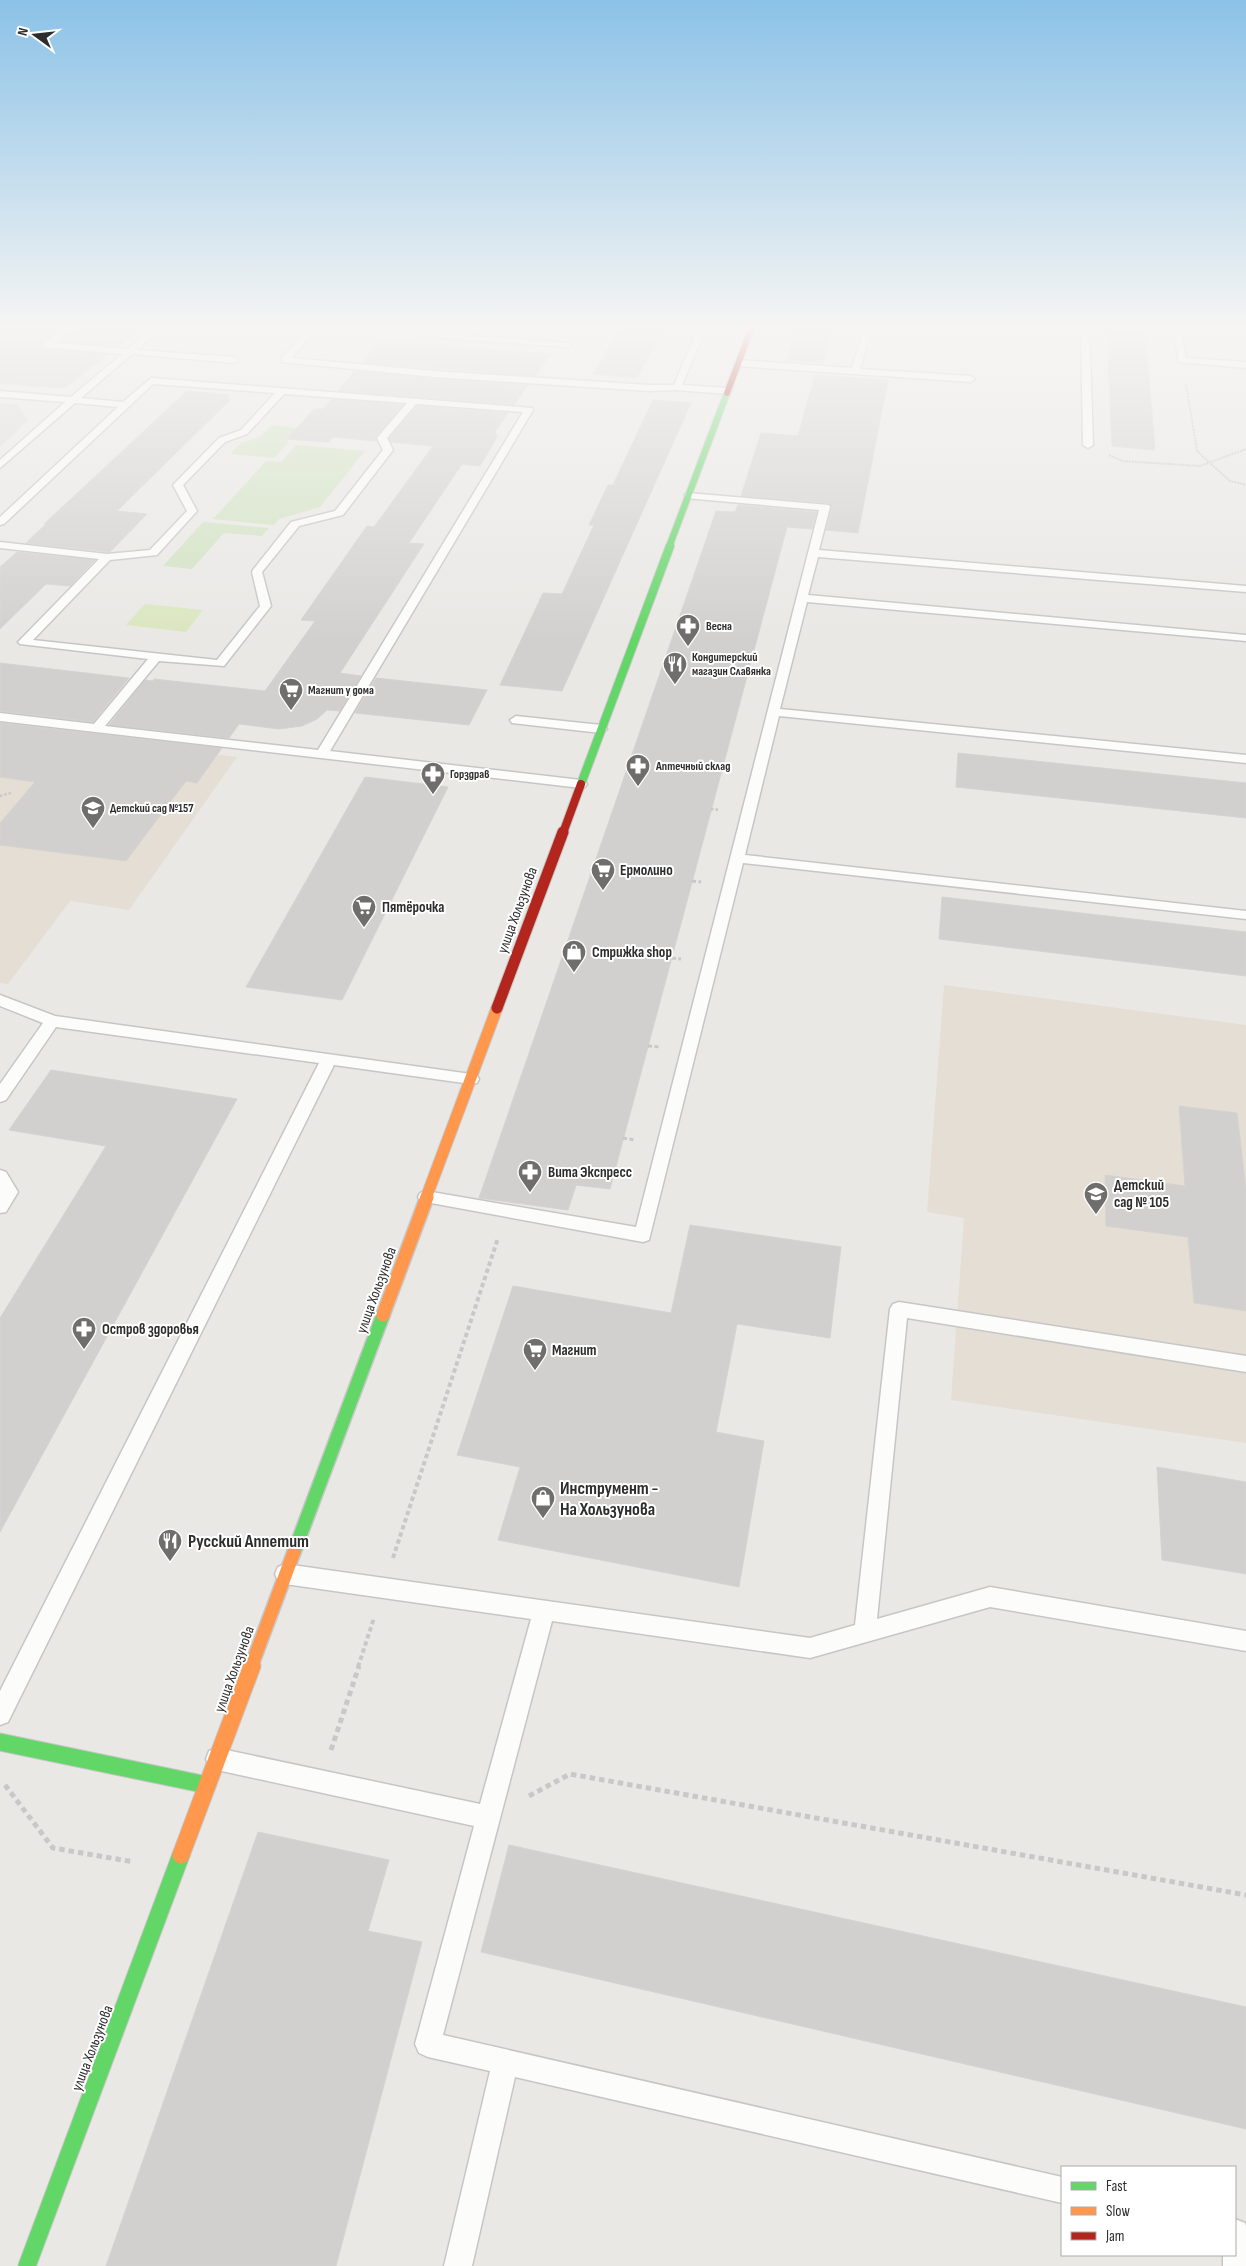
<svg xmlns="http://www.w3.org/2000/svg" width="1246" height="2266" viewBox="0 0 1246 2266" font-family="'Sofia Sans Condensed',sans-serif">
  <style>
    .industrial { fill: #dbd9db }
    .education { fill: #e4ded4 }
    .green { fill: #d0e2c1 }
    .pitch { fill: #dae6bf }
    .building { fill: #d2d0ce; stroke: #d5d3d1 }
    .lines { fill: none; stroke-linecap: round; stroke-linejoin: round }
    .lane-casing { stroke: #c7c6c7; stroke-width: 3 }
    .fast-far3-casing { stroke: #c7c6c7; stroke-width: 8 }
    .fast-far2-casing { stroke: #c7c6c7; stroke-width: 10 }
    .fast-far1-casing { stroke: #c7c6c7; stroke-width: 16 }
    .fast-casing { stroke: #c7c6c7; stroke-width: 19 }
    .slow-far2-casing { stroke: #c7c6c7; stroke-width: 13 }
    .slow-far1-casing { stroke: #c7c6c7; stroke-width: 16 }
    .slow-casing { stroke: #c7c6c7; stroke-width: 19 }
    .jam-far2-casing { stroke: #c7c6c7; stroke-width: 8 }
    .jam-far1-casing { stroke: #c7c6c7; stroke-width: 10 }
    .jam-casing { stroke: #c7c6c7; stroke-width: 13 }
    .path-far4 { stroke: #c8c8c8; stroke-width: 2; stroke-dasharray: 2 1; stroke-linecap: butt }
    .path-far3 { stroke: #c8c8c8; stroke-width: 2.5; stroke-dasharray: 2.5 2; stroke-linecap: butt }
    .path-far2 { stroke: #c8c8c8; stroke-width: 3; stroke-dasharray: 4 2.5; stroke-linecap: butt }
    .path-far1 { stroke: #c8c8c8; stroke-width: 4; stroke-dasharray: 4.5 3; stroke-linecap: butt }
    .path { stroke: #c8c8c8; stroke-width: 5; stroke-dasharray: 5.5 4; stroke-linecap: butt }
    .lane { fill: #fcfcfb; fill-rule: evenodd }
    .fast-far3 { stroke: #63d668; stroke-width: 6 }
    .fast-far2 { stroke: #63d668; stroke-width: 8 }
    .fast-far1 { stroke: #63d668; stroke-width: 13 }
    .fast { stroke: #63d668; stroke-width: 17 }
    .slow-far2 { stroke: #ff974d; stroke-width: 11 }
    .slow-far1 { stroke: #ff974d; stroke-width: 13 }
    .slow { stroke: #ff974d; stroke-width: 17 }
    .jam-far2 { stroke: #b3261e; stroke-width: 6 }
    .jam-far1 { stroke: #b3261e; stroke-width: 8 }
    .jam { stroke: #b3261e; stroke-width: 11 }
    .labels { text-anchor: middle; stroke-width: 4; stroke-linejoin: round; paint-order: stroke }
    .far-poi-label { font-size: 12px; font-weight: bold; fill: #2d2d2d; stroke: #fff; text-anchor: start }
    .poi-label { font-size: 15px; font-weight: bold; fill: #2d2d2d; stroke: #fff; text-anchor: start }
    .street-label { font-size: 15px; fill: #2d2d2d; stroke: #fff }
    .near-poi-label { font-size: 18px; font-weight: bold; fill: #2d2d2d; stroke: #fff; text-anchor: start }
  </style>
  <rect width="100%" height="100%" fill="#eae8e5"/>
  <path class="industrial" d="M0,403L17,404L28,420L0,447Z"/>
  <path class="education" d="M0,727L237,757L129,910L70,901L8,984L0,983Z
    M944,985L1246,1025V1443L951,1400L964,1218L927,1212Z"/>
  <path class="green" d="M271,425L297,428L287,439L288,443L274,458L230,454L241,443L260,437Z
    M296,445L365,451L320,507L279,519L274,525L213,519L266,461L281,462Z
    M203,522L269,528L262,536L224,533L192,569L163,566Z"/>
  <path class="pitch" d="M145,604L203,610L186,632L126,625Z"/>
  <path class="building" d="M0,324H66L43,342V348L108,355L64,388L0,383Z
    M80,324H148L119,346L60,342Z
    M622,324H666L637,378L593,374Z
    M799,324H835L823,363L786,361Z
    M1107,330L1145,332L1155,450L1112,446Z
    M379,341L493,350L551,354L535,376L362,363Z
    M355,371L434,379L528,385L514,405L338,391Z
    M815,375L888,380L858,533L826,530L832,507L829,503L741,496L761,433L798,436Z
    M187,391L230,395L226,399H231L117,511L147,514L110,552L26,543L46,524H44Z
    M332,399L403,405L376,437V441L333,437L329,442L287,439L314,409H323Z
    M653,400L691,403L562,691L500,685L543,593L562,594L594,525H589L608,485H613Z
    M417,406L508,413L495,432L497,437L480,466L462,464L409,543L424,544L340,673L361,676L340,711L327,710L317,719L302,726L279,729L239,724L229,738L109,725L145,680L153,681L154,679L265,691L315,621L301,620L367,526L374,527L433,446L391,442L389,438Z
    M738,505L817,512L812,529L787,527L610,1189L576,1185L568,1210L479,1198L716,511L735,512Z
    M17,552L95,560L70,586L46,584L0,629V567Z
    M0,663L129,678L93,722L0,711Z
    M376,678L487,690L469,725L355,713Z
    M0,723L222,748L197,783L186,781L126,861L0,845V823L35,782L0,777Z
    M958,753L1246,783V818L956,787Z
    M365,777L448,787L342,1000L246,987Z
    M942,897L1246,932V976L939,939Z
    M51,1070L237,1099L0,1532V1318L106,1146L9,1130Z
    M1179,1106L1237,1113L1246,1189V1311L1194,1303L1188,1237L1106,1226L1105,1175L1185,1186Z
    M690,1225L841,1247L830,1338L737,1324L716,1432L764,1441L739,1587L498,1540L520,1467L457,1455L513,1286L671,1313Z
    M1157,1467L1246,1482V1574L1162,1560Z
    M258,1832L389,1860L368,1931L422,1942L336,2266H106Z
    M509,1845L1246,2007V2129L481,1952Z"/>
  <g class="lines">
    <defs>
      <path id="lane" d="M69,324H78L55,343L128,349L157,324H166L137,350L234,357L238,360L234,363L132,354L81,398L123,402L151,378L532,408L533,410L330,751L581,780L585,781L587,784L585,787L581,788L0,721V713L94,724L148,659L20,644L18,642L20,640L99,559L0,548V542L107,554L150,550L187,511L173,485L175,483L219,438L241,430L275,393L153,384L4,524L0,525V517L118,407L75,403L0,468V460L65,402L0,397V391L71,397L122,354L44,347V343ZM284,394L407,403L377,438L383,450L335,511L291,522L253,570L252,572L260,606L217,660L33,640L110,560L157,555L197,511L183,485L225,442L247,434ZM416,404L523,412L318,750L105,726L159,661L224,666L271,606L262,572L299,526L343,515L393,450L387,438Z
        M314,324H322L291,358L434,371L649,385H674L700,324H708L682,385L728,388L732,391L728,394L677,390L649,391L434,377L282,362V358Z
        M447,324H455L447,334L568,343L572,345L568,347L438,338L437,336Z
        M865,324H873L860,369L971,376L975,379L971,382L738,366L734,363L738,360L852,368Z
        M1081,324H1089L1093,445L1088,448L1083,445Z
        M1172,324H1180L1186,358L1246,362V368L1179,362Z
        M688,493L829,505L830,507L819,550L1246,586V592L818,557L808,595L1246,635V641L807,602L780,709L1246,755V763L779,716L745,855L1246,911V919L743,863L649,1240L643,1242L420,1201L418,1197L420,1193L426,1191L636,1227L819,510L685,498V494Z
        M516,716L601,725L607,729L601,733L512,723L510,720Z
        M0,995L55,1016L471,1074L477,1075L479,1079L477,1083L471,1084L334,1065L8,1722L0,1725V1691L319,1063L56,1027L6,1100L0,1102V1084L43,1023L0,1006Z
        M0,1170L6,1172L18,1192L6,1212L0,1213Z
        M899,1302L1246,1356V1372L907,1318L877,1619L990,1587L1246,1631V1651L990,1607L810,1658L552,1621L443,2035L1062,2177V2203L515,2077L472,2266H444L490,2071L428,2057L419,2053L415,2044L474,1826L217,1770L209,1767L206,1759L209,1751L217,1748L480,1804L531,1619L285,1584L278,1581L275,1574L278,1567L285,1564L810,1638L855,1625L890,1309L893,1304Z
        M1235,2219L1245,2223L1246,2226V2266H1223V2255H1235Z"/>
      <path id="fast-far3" d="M669,547L727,393"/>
      <path id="fast-far2" d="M581,784L670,546"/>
      <path id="fast-far1" d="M294,1552L383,1315"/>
      <path id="fast" d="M0,1742L207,1785
        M27,2266L181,1855"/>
      <path id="slow-far2" d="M426,1198L497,1008"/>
      <path id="slow-far1" d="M383,1315L427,1197
        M251,1667L294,1552"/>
      <path id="slow" d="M181,1855L252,1666"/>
      <path id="jam-far2" d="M727,393L753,324"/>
      <path id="jam-far1" d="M563,833L581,784"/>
      <path id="jam" d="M497,1008L563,832"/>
    </defs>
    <use href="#lane" class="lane-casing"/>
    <use href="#fast-far3" class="fast-far3-casing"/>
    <use href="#fast-far2" class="fast-far2-casing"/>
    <use href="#fast-far1" class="fast-far1-casing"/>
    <use href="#fast" class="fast-casing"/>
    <use href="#slow-far2" class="slow-far2-casing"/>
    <use href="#slow-far1" class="slow-far1-casing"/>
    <use href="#slow" class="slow-casing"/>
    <use href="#jam-far2" class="jam-far2-casing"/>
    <use href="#jam-far1" class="jam-far1-casing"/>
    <use href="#jam" class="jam-casing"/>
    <path class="path-far4" d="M1202,325L1246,327
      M1186,384L1197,451L1230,481L1246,485
      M1109,455L1122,461L1200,466L1246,449"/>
    <path class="path-far3" d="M0,796L11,793
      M711,809L720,810"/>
    <path class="path-far2" d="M692,881L701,882
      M672,958L681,959
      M648,1046L660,1047
      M623,1138L635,1140"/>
    <path class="path-far1" d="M393,1558L498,1238
      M358,1667L374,1618"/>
    <path class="path" d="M331,1750L359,1666
      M5,1785L53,1848L134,1862
      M529,1796L570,1774L1246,1895"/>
    <use href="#lane" class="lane"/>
    <use href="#fast-far3" class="fast-far3"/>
    <use href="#fast-far2" class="fast-far2"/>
    <use href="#fast-far1" class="fast-far1"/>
    <use href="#fast" class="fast"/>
    <use href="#slow-far2" class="slow-far2"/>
    <use href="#slow-far1" class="slow-far1"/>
    <use href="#slow" class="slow"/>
    <use href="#jam-far2" class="jam-far2"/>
    <use href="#jam-far1" class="jam-far1"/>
    <use href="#jam" class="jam"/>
  </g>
  <linearGradient id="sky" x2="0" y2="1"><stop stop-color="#8bc2e7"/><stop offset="0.51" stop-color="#f6f5f3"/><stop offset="1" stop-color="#f6f5f3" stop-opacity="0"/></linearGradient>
  <rect width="1246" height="641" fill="url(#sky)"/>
  <defs>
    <symbol id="pharmacy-pin" viewBox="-11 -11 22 30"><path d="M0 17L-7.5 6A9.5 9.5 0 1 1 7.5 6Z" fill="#6f6e6d" stroke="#fff"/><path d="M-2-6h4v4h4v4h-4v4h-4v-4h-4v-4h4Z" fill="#fff"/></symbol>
    <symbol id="restaurant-pin" viewBox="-11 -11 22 30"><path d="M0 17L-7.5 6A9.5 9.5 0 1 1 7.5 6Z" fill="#6f6e6d" stroke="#fff"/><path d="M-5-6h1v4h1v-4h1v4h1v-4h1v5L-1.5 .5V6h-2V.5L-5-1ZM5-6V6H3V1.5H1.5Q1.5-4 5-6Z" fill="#fff"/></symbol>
    <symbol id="supermarket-pin" viewBox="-11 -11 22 30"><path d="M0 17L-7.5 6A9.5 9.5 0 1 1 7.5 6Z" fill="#6f6e6d" stroke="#fff"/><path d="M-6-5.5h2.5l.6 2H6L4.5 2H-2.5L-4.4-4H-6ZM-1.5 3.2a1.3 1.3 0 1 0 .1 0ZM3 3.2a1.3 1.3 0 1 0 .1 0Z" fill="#fff"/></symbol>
    <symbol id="school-pin" viewBox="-11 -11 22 30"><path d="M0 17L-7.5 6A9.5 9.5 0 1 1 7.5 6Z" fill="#6f6e6d" stroke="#fff"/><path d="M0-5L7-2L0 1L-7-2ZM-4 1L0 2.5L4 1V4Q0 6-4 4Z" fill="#fff"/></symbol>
    <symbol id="shop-pin" viewBox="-11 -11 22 30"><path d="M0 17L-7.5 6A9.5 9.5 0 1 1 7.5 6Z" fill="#6f6e6d" stroke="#fff"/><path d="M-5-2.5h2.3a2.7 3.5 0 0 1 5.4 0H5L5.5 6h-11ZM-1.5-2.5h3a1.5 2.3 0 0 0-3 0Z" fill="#fff"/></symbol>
  </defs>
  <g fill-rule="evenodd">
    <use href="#pharmacy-pin" x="674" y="612" width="28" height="38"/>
    <use href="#restaurant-pin" x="661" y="650" width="28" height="38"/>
    <use href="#supermarket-pin" x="277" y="676" width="28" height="38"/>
    <use href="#pharmacy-pin" x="624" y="752" width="28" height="38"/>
    <use href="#pharmacy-pin" x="419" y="760" width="28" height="38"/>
    <use href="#school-pin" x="79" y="794" width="28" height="38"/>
    <use href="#supermarket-pin" x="589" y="856" width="28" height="38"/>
    <use href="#supermarket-pin" x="350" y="893" width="28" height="38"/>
    <use href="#shop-pin" x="560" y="938" width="28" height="38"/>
    <use href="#pharmacy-pin" x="516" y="1158" width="28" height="38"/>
    <use href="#school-pin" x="1082" y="1180" width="28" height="38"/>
    <use href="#pharmacy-pin" x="70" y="1315" width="28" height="38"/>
    <use href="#supermarket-pin" x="521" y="1336" width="28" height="38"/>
    <use href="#shop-pin" x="529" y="1484" width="28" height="38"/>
    <use href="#restaurant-pin" x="156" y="1527" width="28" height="38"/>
  </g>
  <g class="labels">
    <g class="far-poi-label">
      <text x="706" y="630">Весна</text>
      <text x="692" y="661">Кондитерский<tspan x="692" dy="14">магазин Славянка</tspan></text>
      <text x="308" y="694">Магнит у дома</text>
      <text x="656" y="770">Аптечный склад</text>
      <text x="450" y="778">Горздрав</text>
      <text x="110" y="812">Детский сад №157</text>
    </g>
    <g class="poi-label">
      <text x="620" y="875">Ермолино</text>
      <text x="382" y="912">Пятёрочка</text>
      <text x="592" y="957">Стрижка shop</text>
      <text x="548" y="1177">Вита Экспресс</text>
      <text x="1114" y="1190">Детский<tspan x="1114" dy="17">сад № 105</tspan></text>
      <text x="102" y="1334">Остров здоровья</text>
      <text x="552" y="1355">Магнит</text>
    </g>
    <g class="street-label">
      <text transform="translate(517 910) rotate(-70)" y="5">улица Хользунова</text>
      <text transform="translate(376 1290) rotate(-70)" y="5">улица Хользунова</text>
      <text transform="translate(234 1669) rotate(-70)" y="5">улица Хользунова</text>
      <text transform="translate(92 2048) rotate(-69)" y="5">улица Хользунова</text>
    </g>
    <g class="near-poi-label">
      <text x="560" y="1494">Инструмент -<tspan x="560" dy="21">На Хользунова</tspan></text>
      <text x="188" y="1547">Русский Аппетит</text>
    </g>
  </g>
  <rect x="1061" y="2166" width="175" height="90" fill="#ffffff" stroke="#ababab"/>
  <rect x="1071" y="2182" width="25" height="8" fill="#63d668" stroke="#ababab"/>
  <text x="1106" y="2191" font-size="15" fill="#2d2d2d">Fast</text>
  <rect x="1071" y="2207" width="25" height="8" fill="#ff974d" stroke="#ababab"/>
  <text x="1106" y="2216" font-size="15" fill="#2d2d2d">Slow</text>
  <rect x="1071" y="2232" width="25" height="8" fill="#b3261e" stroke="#ababab"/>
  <text x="1106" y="2241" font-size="15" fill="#2d2d2d">Jam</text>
  <g transform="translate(35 35) rotate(285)" stroke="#ffffff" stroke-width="4" paint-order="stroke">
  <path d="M0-4L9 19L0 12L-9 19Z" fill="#2d2d2d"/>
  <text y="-8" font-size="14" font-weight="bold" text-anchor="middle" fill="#2d2d2d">N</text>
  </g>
</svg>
